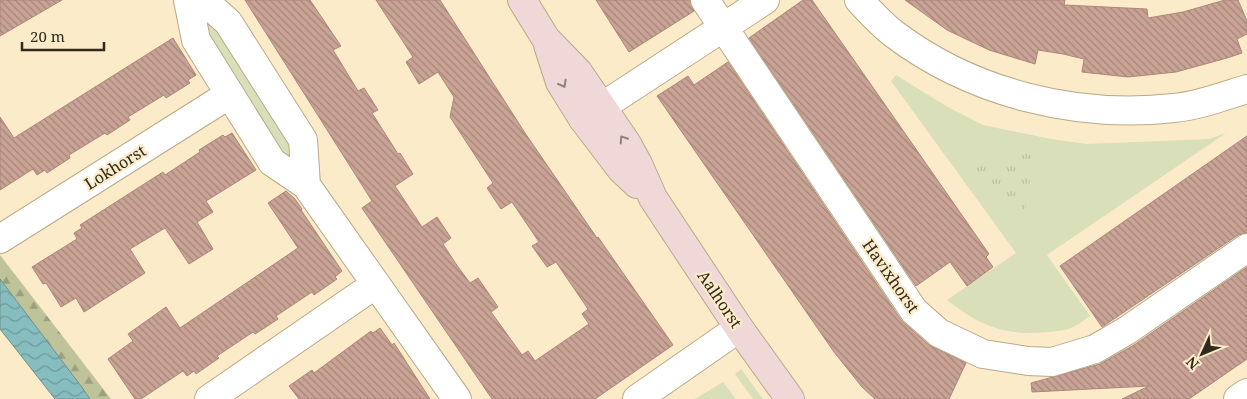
<svg xmlns="http://www.w3.org/2000/svg" width="1247" height="399" viewBox="0 0 1247 399" font-family="'Noto Serif',serif">
  <style>
    .grass { fill: #d9dfb8 }
    .forest { fill: url(#forest-firs) }
    .park { fill: url(#park-tufts) }
    .water { fill: url(#water-waves); stroke: #6c918e }
    .building { fill: url(#building-back-hatch); stroke: #ac877a }
    .lines { fill: none; stroke-linecap: round; stroke-linejoin: round }
    .street-casing { stroke: #b9a988; stroke-width: 30 }
    .secondary-casing { stroke: #b9a988; stroke-width: 30 }
    .street { stroke: #fff; stroke-width: 28 }
    .secondary { stroke: #efd8d7; stroke-width: 28 }
    .oneway { stroke: #90817a }
    .labels { text-anchor: middle; stroke-width: 4.5; stroke-linejoin: round; paint-order: stroke }
    .street-label { font-size: 16px; fill: #302a1d; stroke: #fcebc8 }
  </style>
  <defs>
    <pattern id="forest-firs" width="22" height="20" patternUnits="userSpaceOnUse" patternTransform="scale(1.25)"><rect width="22" height="20" fill="#bec39a"/><path d="M5 1l3.5 6h-7zM16 11l3.5 6h-7z" fill="#9b9f7d"/></pattern>
    <pattern id="park-tufts" width="24" height="20" patternUnits="userSpaceOnUse" patternTransform="scale(1.25)"><rect width="24" height="20" fill="#d9dfb8"/><path d="M3 7l-1-3M5 7V3M7 7l1-3M15 17l-1-3M17 17v-4M19 17l1-3" fill="none" stroke="#bbc09e"/></pattern>
    <pattern id="water-waves" width="16" height="10" patternUnits="userSpaceOnUse" patternTransform="scale(1.25)"><rect width="16" height="10" fill="#86bdbe"/><path d="M0 5q4-4 8 0t8 0" fill="none" stroke="#6e9a9a"/></pattern>
    <pattern id="building-back-hatch" width="6" height="6" patternUnits="userSpaceOnUse" patternTransform="scale(1.25)"><rect width="6" height="6" fill="#c9a395"/><path d="M-1 5l2 2M0 0l6 6M5-1l2 2" fill="none" stroke="#a48579"/></pattern>
  </defs>
  <rect width="100%" height="100%" fill="#fcebc8"/>
  <path class="grass" d="M209,10L303,160L287,169L192,21Z
    M896,75L946,106L983,125L1051,139L1087,144L1209,139L1226,133L1047,255L1090,316C1084,320 1078,325 1071,328C1064,331 1055,331 1048,332C1007,337 978,325 947,300L1016,253L891,81Z
    M741,369L763,399H753L735,374Z
    M723,382L736,399H695Z"/>
  <path class="forest" d="M0,255L111,399H90L0,279Z"/>
  <path class="park" d="M1035,149L1024,217L965,169Z"/>
  <path class="water" d="M0,279L81,386L90,399H55L0,329Z"/>
  <path class="building" d="M0,0H62L0,36Z
    M245,0H310L341,46L333,50L358,91L364,88L378,110L372,113L398,154L400,153L413,174L395,186L422,227L437,217L451,238L443,244L456,264L470,283L478,278L498,307L491,312L522,355L528,351L535,361L589,324L582,314L588,309L556,262L547,267L532,246L539,242L512,202L501,209L487,188L493,183L450,117L454,97L438,72L419,84L406,62L413,57L376,0H440L525,133L597,238L598,237L673,345L595,399H492L362,208L372,201Z
    M596,0H690L694,11L629,52Z
    M803,0H812L989,254L986,257L993,267L967,286L950,262L916,286L749,38Z
    M905,0H1065L1064,5L1147,9L1148,18L1183,12L1225,0H1238L1247,21V34L1237,39L1242,53L1227,58L1176,72L1128,77L1082,72L1084,59L1063,54L1038,50L1035,64L989,50L947,30Z
    M173,38L196,75L188,80L190,83L166,98L164,95L128,117L130,120L107,135L105,133L69,155L70,158L47,173L45,170L37,175L33,169L0,190V117L14,138Z
    M728,62L901,320L929,345L966,363L949,399H875L862,387L834,352L657,96L688,76L694,85Z
    M232,133L256,170L206,201L213,212L197,222L213,249L189,264L165,228L130,249L145,273L84,312L76,298L61,307L46,283L43,284L32,267L77,239L74,233L82,228L80,225L163,172L165,175L200,152L199,150L223,135L225,137Z
    M1247,136V233L1238,235L1102,327L1060,266Z
    M286,191L295,199L302,209L301,210L342,271L335,277L337,279L314,295L312,292L276,316L278,319L266,327L255,334L253,332L217,356L219,358L196,374L194,371L187,376L183,371L141,399H135L108,359L133,341L128,334L166,307L180,328L298,248L268,203Z
    M1247,267V359L1189,399H1122L1149,386L1032,392L1031,383L1100,364L1134,345Z
    M380,328L392,345L394,343L430,399H299L289,386L312,370L314,373L371,331L373,333Z"/>
  <g class="lines">
    <defs>
      <path id="street" d="M188,0L196,40L272,162L306,185L457,399
        M203,0L228,22L303,140L306,185
        M705,0L914,311L939,333L983,354L1028,361L1052,362L1095,349L1126,331L1247,248
        M859,0C870,12 881,24 894,34C972,93 1076,119 1174,108C1198,106 1224,96 1247,89
        M583,119L765,0
        M0,239L230,94
        M209,399L376,284
        M637,399L739,328
        M1238,399L1247,393"/>
      <path id="secondary" d="M522,0L546,39L578,72L627,144L638,164L653,198L739,328L790,399
        M548,45L560,82L583,119L621,169L637,184"/>
    </defs>
    <use href="#street" class="street-casing"/>
    <use href="#secondary" class="secondary-casing"/>
    <use href="#street" class="street"/>
    <use href="#secondary" class="secondary"/>
  </g>
  <defs><path id="oneway-chevron" d="M-2-3.5L2.5 0L-2 3.5" fill="none" stroke-width="1.6" stroke-linecap="round" stroke-linejoin="round" transform="scale(1.25)"/></defs>
  <g class="oneway">
    <use href="#oneway-chevron" transform="translate(563 84) rotate(61)"/>
    <use href="#oneway-chevron" transform="translate(623 139) rotate(-123)"/>
  </g>
  <g class="labels">
    <g class="street-label">
      <text transform="translate(115 167) rotate(-32)" y="6">Lokhorst</text>
      <text transform="translate(891 276) rotate(55)" y="6">Havixhorst</text>
      <text transform="translate(720 299) rotate(56)" y="6">Aalhorst</text>
    </g>
  </g>
  <g transform="translate(1202 354) rotate(226)" stroke="#fcebc8" stroke-width="4" paint-order="stroke">
  <path d="M0-4L9 19L0 12L-9 19Z" fill="#302a1d"/>
  <text y="-8" font-size="14" font-weight="bold" text-anchor="middle" fill="#302a1d">N</text>
  </g>
  <path d="M22 42v8h82v-8" fill="none" stroke="#302a1d" stroke-width="2.5"/>
  <text x="30" y="42" font-size="15" fill="#302a1d" stroke="#fcebc8" stroke-width="4" paint-order="stroke">20 m</text>
</svg>
